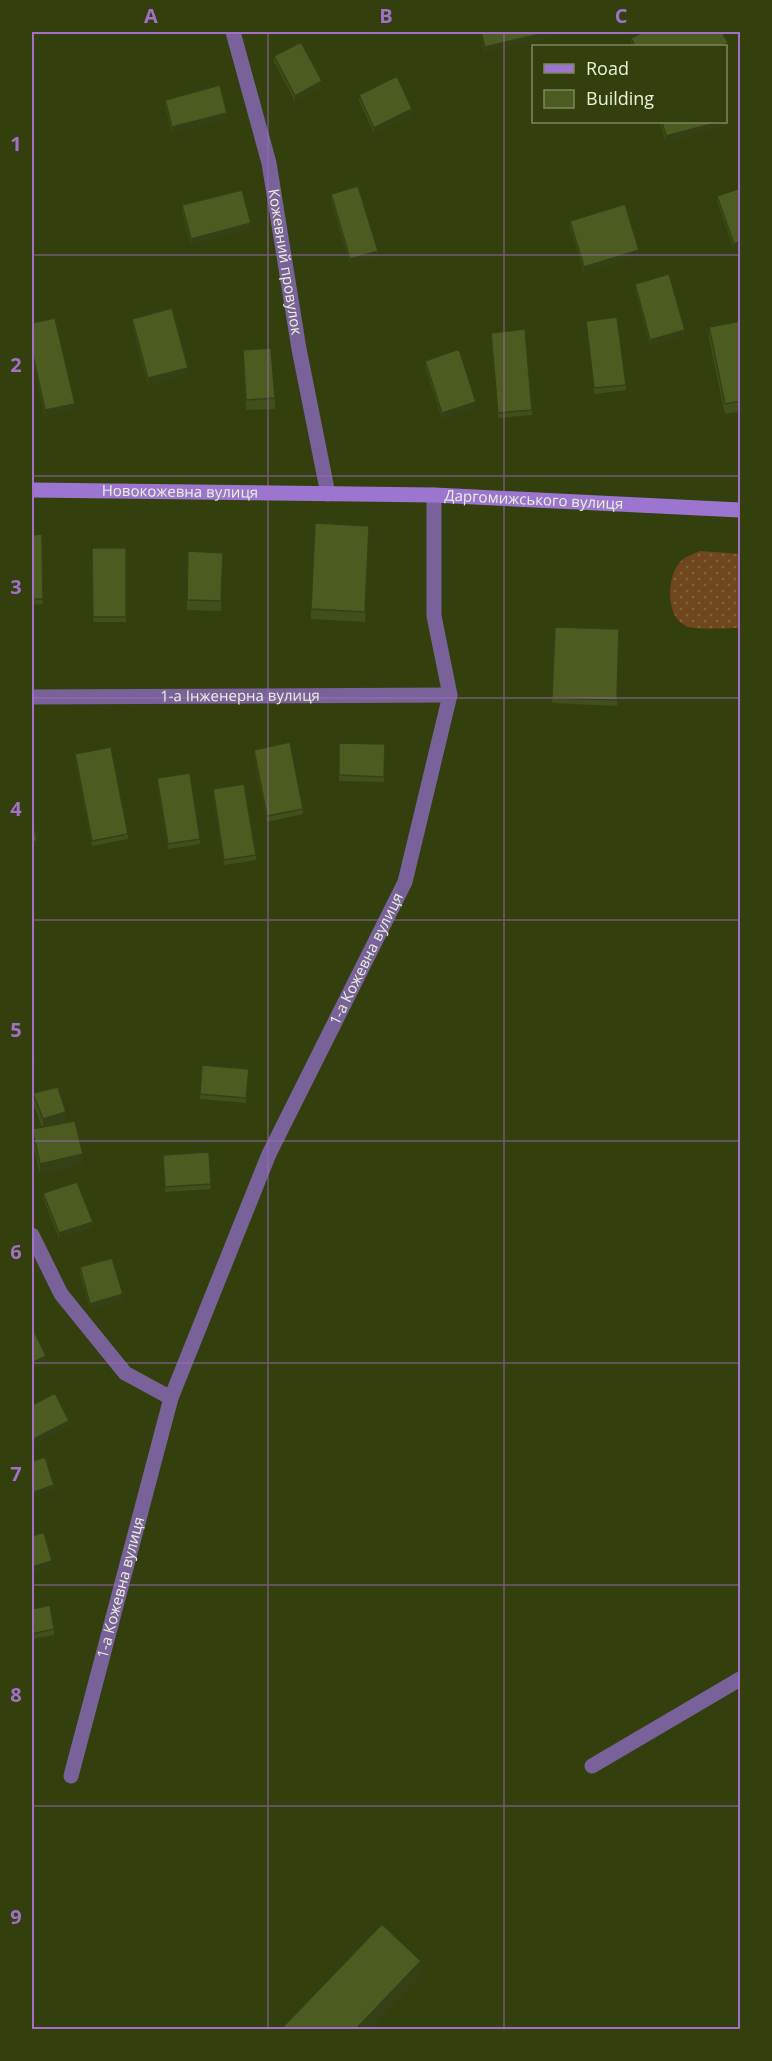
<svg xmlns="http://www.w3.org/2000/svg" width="772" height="2061" viewBox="0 0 772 2061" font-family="'Open Sans',sans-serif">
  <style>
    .grass { fill: url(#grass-dots) }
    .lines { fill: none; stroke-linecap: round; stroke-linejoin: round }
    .lane { stroke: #79619a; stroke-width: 15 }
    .street { stroke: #79619a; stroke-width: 15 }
    .secondary { stroke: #9c75d0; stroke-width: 15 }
    .wall { fill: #414f1c }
    .shaded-wall { fill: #354017 }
    .building { fill: #4c5c21; stroke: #354017; stroke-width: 1.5 }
    .grid { fill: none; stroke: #a271c7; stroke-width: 1.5; stroke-opacity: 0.55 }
    .labels { text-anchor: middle; stroke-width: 6; stroke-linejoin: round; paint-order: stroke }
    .street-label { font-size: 15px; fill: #e9f2d7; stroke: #33400e }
    .neatline { fill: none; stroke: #a271c7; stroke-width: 2 }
    .grid-label { font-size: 20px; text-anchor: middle; font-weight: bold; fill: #a271c7 }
  </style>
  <defs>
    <pattern id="grass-dots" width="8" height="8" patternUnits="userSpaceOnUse" patternTransform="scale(1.5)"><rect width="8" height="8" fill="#70461d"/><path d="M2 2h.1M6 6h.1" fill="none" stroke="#84613d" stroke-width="1.8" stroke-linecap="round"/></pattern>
  </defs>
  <rect width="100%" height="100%" fill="#33400e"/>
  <path class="grass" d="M700,551L740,554V628C727,628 700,630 689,627C665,620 666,578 680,562C684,557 694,554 700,551Z"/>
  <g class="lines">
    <path class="lane" d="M592,1766L740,1679"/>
    <g class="street">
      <path id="s1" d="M233,32L269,163L299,349L328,494"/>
      <path id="s2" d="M32,697L450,695"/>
      <path d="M32,1235L61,1294L125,1373L171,1398"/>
      <path id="s3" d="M71,1776L171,1398L269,1154L405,882L450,695L434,616V495"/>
    </g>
    <path class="secondary" id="s4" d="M32,490L434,495L740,510"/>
  </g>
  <path class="wall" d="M480,32H571L485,52Z
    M644,32H722L728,43V54L726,55V46H631V38Z
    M274,56L322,87L295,101L274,61Z
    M359,95L412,115L374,133L359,100Z
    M165,100L227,118L172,133L165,105Z
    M660,122H726L727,125L666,142Z
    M741,188V247L734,249L717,201V196Z
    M331,194L378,256L350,264L331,199Z
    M182,205L251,228L191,244L182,211Z
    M570,221L639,255L584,272L570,226Z
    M635,284L685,335L650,345L635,289Z
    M132,319L188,373L148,384L132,324Z
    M586,321L626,385V390L594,394Z
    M741,321V411L725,414L709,338V327Z
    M32,323L75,409L45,416L32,357Z
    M491,333L532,410V415L498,418Z
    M243,350L275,398V409L246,410Z
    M425,361L476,408L442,418L425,366Z
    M42,534L43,604L32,605V535Z
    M369,536L365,622L311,619V609Z
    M92,548H126V622H93Z
    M223,563L221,611L187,610V600Z
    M555,627L619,629L617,706L552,703Z
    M339,743L385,744L384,782L339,781Z
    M254,750L303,809V814L267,822L254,755Z
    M75,754L128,834V839L92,846L75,759Z
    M157,778L200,839V844L168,849L157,784Z
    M213,789L256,855V860L224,865L213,795Z
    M249,1069L246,1103L200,1099V1094Z
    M33,1093L66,1122L83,1164L40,1174L32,1140V1129L42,1127L33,1103Z
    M209,1152L211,1189L165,1192L163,1155Z
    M43,1193L93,1227L59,1238L43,1198Z
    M80,1267L123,1300L90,1309L80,1273Z
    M32,1609L54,1629V1635L32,1639Z"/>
  <path class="shaded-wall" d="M549,32H571L485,52V47Z
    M728,43V54L726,55V46H721Z
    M322,81V87L295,101V96Z
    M412,109V115L374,133V128Z
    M227,113V118L172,133V127Z
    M727,119V125L666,142V136L719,122H726V120Z
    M251,223V228L191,244V239Z
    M741,241V247L734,249V244Z
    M639,250V255L584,272V267Z
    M378,251V256L350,264V259Z
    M685,330V335L650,345V340Z
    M188,368V373L148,384V378Z
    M476,402V408L442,418V413Z
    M75,404V409L45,416V410Z
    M37,841V846L32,847V842Z
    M35,1059V1065H32V1060Z
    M66,1112V1123L43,1129V1119Z
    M83,1154V1164L40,1174V1164Z
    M93,1222V1227L59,1238V1233Z
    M123,1294V1300L90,1309V1304Z
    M46,1356V1362L32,1369V1363Z
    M69,1421V1426L32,1445V1440Z
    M54,1485V1490L32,1498V1493Z
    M52,1561V1567L32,1573V1567Z
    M421,1961V1976L369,2030H355Z"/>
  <path class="building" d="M481,32H549L485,47Z
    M644,32H722L728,43L721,46H635L631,38Z
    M301,42L322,81L295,96L274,56Z
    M397,76L412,109L374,128L359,95Z
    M220,85L227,113L172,127L165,100Z
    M662,122H719L666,136Z
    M358,186L378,251L350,259L331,194Z
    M741,188V241L734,244L717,196Z
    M242,190L251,223L191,239L182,205Z
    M625,204L639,250L584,267L570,221Z
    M669,274L685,330L650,340L635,284Z
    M172,308L188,368L148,378L132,319Z
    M617,317L626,385L594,388L586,321Z
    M55,318L75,404L45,410L32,351V323Z
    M741,321V401L725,404L709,327Z
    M525,329L532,410L498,413L491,333Z
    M271,348L275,398L246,400L243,350Z
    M459,349L476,402L442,413L425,361Z
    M315,523L369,526L365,612L311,609Z
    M42,534L43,599H32V535Z
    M92,548H126V617H93Z
    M188,551L223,553L221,601L187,600Z
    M555,627L619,629L617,700L552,698Z
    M290,742L303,809L267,816L254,750Z
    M339,743L385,744L384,777L339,775Z
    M111,747L128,834L92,841L75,754Z
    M190,773L200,839L168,844L157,778Z
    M244,784L256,855L224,860L213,789Z
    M32,816L37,841L32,842Z
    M32,1049L35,1059L32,1060Z
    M202,1065L249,1069L246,1098L200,1094Z
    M58,1087L66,1112L43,1119L33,1093Z
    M75,1121L83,1154L40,1164L32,1129Z
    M209,1152L211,1184L165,1187L163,1155Z
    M77,1182L93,1222L59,1233L43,1193Z
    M112,1258L123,1294L90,1304L80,1267Z
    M34,1331L46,1356L32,1363V1333Z
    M55,1393L69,1421L32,1440V1405Z
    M45,1457L54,1485L32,1493V1461Z
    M44,1532L52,1561L32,1567V1536Z
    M50,1605L54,1629L32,1634V1609Z
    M382,1924L421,1961L355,2030H280Z"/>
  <path class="grid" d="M268,32V2030M504,32V2030M32,255H740M32,476H740M32,698H740M32,920H740M32,1141H740M32,1363H740M32,1585H740M32,1806H740"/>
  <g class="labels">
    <g class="street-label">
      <text dy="5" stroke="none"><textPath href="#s1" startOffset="236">Кожевний провулок</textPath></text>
      <text dy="5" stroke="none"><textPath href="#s4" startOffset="148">Новокожевна вулиця</textPath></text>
      <text dy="5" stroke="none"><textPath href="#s4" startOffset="502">Даргомижського вулиця</textPath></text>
      <text dy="5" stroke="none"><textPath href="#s2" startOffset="208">1-а Інженерна вулиця</textPath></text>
      <text dy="5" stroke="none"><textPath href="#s3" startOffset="872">1-а Кожевна вулиця</textPath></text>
      <text dy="5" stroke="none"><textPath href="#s3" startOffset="195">1-а Кожевна вулиця</textPath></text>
    </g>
  </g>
  <rect width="772" height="2061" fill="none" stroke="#33400e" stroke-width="66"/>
  <rect x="532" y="45" width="195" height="78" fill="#33400e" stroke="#7c875e" stroke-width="1.5"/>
  <rect x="544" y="64" width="30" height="9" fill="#9c75d0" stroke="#7c875e" stroke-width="1.5"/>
  <text x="586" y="75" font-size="18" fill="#e9f2d7">Road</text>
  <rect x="544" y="90" width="30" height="18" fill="#4c5c21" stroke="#7c875e" stroke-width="1.5"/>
  <text x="586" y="105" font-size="18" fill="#e9f2d7">Building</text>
  <rect x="33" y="33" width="706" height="1995" class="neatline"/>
  <g class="grid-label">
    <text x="151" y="23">A</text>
    <text x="386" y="23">B</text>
    <text x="621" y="23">C</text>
    <text x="16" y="151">1</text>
    <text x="16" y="372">2</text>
    <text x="16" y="594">3</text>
    <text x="16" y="816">4</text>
    <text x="16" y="1037">5</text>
    <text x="16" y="1259">6</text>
    <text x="16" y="1481">7</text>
    <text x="16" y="1702">8</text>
    <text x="16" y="1924">9</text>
  </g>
</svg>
